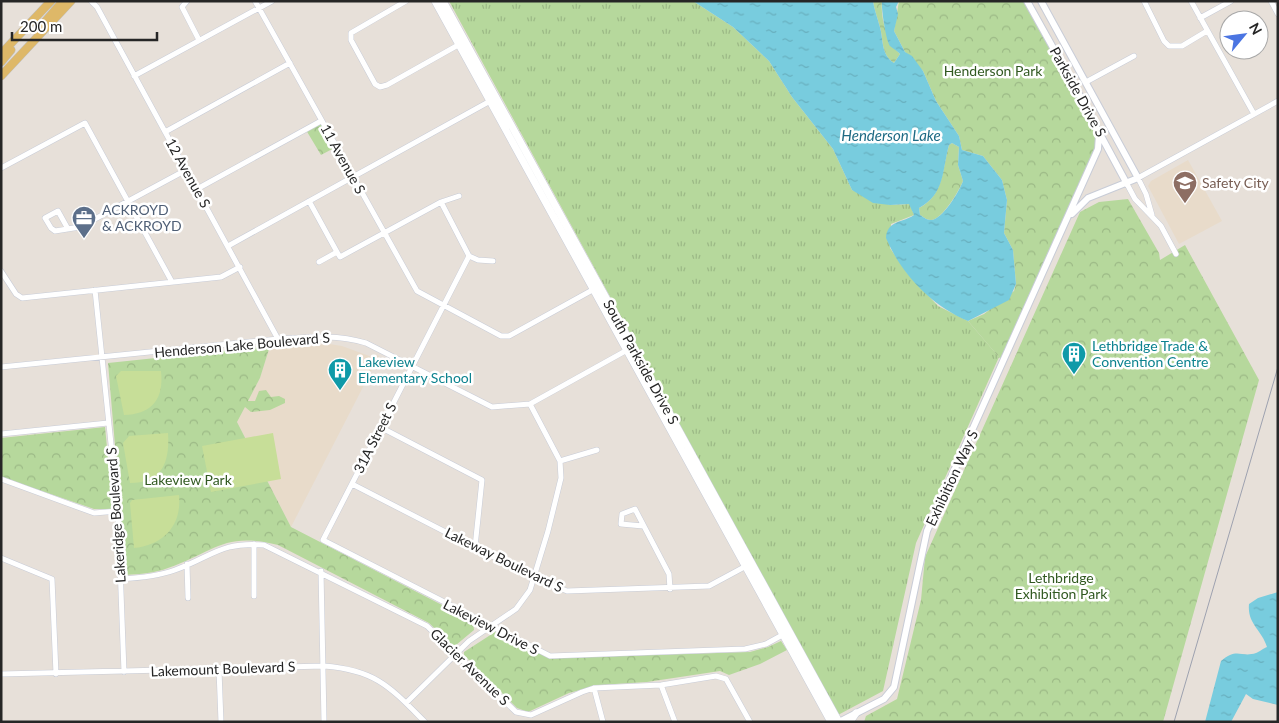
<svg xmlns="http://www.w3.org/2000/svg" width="1279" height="723" viewBox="0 0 1279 723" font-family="Lato,sans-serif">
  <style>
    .education { fill: #e8dbca }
    .grass { fill: url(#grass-tufts) }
    .park { fill: url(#park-crowns) }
    .pitch { fill: #c7de98 }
    .water { fill: url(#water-ripples); fill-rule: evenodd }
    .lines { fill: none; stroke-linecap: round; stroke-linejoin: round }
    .minor-casing { stroke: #c8ccd7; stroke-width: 6 }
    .tertiary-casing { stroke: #c8ccd7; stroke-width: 8 }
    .secondary-casing { stroke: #c8ccd7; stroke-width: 8 }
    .primary-casing { stroke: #bebebe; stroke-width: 9 }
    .minor { stroke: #fff; stroke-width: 5 }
    .tertiary { stroke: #fff; stroke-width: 6 }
    .secondary { stroke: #fff; stroke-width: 7 }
    .primary { stroke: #deb868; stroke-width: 8 }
    .rail { stroke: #9da1af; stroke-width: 1 }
    .labels { text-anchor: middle; stroke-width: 5; stroke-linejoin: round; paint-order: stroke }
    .park-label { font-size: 14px; fill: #315921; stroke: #fff }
    .street-label { font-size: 14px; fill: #262626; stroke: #fff }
    .education-label { font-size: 14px; fill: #785e54; stroke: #fff; text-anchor: start }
    .service-label { font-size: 14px; fill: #4e5e75; stroke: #fff; text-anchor: start }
    .culture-label { font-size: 14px; fill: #0d838f; stroke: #fff; text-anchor: start }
    .water-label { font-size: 15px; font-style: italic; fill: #1d6a84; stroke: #fff }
  </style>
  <defs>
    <pattern id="grass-tufts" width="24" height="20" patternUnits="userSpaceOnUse" patternTransform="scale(1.25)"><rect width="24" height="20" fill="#b6d89c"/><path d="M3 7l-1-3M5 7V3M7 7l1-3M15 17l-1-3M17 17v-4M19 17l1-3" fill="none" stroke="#9cb986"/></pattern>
    <pattern id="park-crowns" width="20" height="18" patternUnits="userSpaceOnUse" patternTransform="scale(1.25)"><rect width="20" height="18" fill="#b6d89c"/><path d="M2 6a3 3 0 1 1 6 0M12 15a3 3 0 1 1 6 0" fill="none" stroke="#9cb986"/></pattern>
    <pattern id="water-ripples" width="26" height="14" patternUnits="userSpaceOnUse" patternTransform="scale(1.25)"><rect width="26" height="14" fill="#78ccde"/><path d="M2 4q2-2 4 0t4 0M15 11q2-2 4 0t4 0" fill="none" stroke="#68afbe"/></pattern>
  </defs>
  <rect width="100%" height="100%" fill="#e7e0d9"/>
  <path class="education" d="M1188,160L1222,221L1179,244L1148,186L1151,181Z
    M329,344L342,346L372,357L374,354L379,356L291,527L237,422L260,378L270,346L276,348Z"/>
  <path class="grass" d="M449,1H693L733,27L769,61L792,97L833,149L852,190L890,205L910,204L914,215L891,224L890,248L907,273L938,306L968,321L999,357L916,543L883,691L838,715Z"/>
  <path class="park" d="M873,1H882C880,20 888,42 900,54L894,63C880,54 884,38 879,24C877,16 874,9 873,1Z
    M899,1H1027L1078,91L1100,142L1004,363L968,321L984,314L1014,291L1016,284L1013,250L1004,233L1007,200L1002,180L983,156L962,150L959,136L936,101L923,71L905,52L894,31Z
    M321,121L336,147L321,155L306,130Z
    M952,143L959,147L958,165L963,181C959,191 942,220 931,220C926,220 924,217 920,215L919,208C944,195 942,170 949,145Z
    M1128,199L1159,253L1160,260L1185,245L1259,380L1163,722H864L866,716L897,699L921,600L925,557L1080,212L1099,202Z
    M270,346L260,378L248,401H255L259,391L266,390L271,397L279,396L285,399V403L270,410L251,412L245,407L237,422L291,527L473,621L474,630L456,645H452L429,623L278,545C224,531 214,552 168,568C155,573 140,574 126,575L108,363Z
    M105,427L113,509H94L1,477V438Z
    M495,632L553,658L750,652L768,647L781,641L787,650L760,664L729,675L720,671L647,682L599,685L569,693L528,712L517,708L464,655V652Z"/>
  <path class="pitch" d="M121,371H161C164,398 153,414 124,415L116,376Z
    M168,433C170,462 162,483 130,483L123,443L129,436Z
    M273,433L281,479L211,492L202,446Z
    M179,495C182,525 164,545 134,548L130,503L132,500Z"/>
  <path class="water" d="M693,1H873C874,9 877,16 879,24C884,38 880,54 894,63L900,54C898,51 893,49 890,46C886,41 881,8 882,1H899L896,7L898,14L894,31L905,52L912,56L923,71L936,101L959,136L962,150L983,156L1002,180L1007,200L1004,233L1013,250L1016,284L1009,300L968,321C932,306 901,274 886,238C887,220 903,223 914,215L909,204L890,205L873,203L852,190L833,149L792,97L769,61L733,27ZM952,143L959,147L958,165L963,181C959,192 942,220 931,220C926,220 924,217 920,215L919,208C945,194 942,171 949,145Z
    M1278,592V705L1253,699L1246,694L1231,722H1205L1221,661C1237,647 1241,658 1256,653C1259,652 1264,648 1267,647C1262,630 1247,624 1249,604L1258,598Z"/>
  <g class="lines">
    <defs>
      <path id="minor" d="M91,1L97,7L278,339
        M187,1L182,7L199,40
        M255,1L417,291L501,336H509L596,288
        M406,1L351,33V40L375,84L380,87L387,85L460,44
        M1144,1L1164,41L1169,46H1182L1207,31
        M1191,1L1254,114
        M1271,1L1278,14
        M1200,18L1231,1
        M134,76L272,1
        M1086,82L1134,56
        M165,132L290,63
        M1,168L85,123L172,282
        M1127,184L1135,199L1161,226L1176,254
        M197,189L321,121
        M309,201L337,252
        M441,202L469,256L478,260L493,261
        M1152,215L1146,194L1138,178L1278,101
        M68,229L58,211L45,218L51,228L55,231L80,227L186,170
        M228,246L492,100
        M469,256L323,540L550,656L745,649L766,644L786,633
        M319,262L337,252L340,257L441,202L459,196
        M1,271L16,294L22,298L221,277L240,267
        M95,290L118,511L124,672
        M1,367L278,339C308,337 337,334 366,343L492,407L530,404L629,349
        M382,428L482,480L475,547
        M1,434L108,423
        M560,461L597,450
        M1,479L94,513L118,511
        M352,484L535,578L567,591L709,586L748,565
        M643,526L621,524L622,514L635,509L669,574L670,589
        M254,544V596
        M1,558L52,579L56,674
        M187,564L188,598
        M321,571L324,722
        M121,579C139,578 158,576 175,570C211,557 222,541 264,545L427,626L516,712L531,715L582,692L594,688L661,685L716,676L726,679L750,722
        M219,670L221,722
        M1,674L324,666C376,670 390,687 425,722
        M661,685L675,722
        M594,688L603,722
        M406,703L469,641L516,609L530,590L548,531L561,478L560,461L530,404"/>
      <path id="tertiary" d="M1027,1L1095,123
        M1041,1L1138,178L1088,198L1072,214
        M1100,134L1127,184
        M839,722L884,699L894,687L927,531L1098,149L1099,135L1093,119"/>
      <path id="secondary" d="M435,1L831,722
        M443,1L839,722
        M850,722L856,713"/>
      <path id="primary" d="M43,24L63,1
        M1,54L51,1
        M1,62L11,50
        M1,76L71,1"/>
    </defs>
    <use href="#minor" class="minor-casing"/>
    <use href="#tertiary" class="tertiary-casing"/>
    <use href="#secondary" class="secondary-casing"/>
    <use href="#primary" class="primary-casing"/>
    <use href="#minor" class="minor"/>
    <use href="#tertiary" class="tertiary"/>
    <use href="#secondary" class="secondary"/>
    <use href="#primary" class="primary"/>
    <path class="rail" d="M1174,722L1278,367"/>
  </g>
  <defs>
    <symbol id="school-pin" viewBox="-11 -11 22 30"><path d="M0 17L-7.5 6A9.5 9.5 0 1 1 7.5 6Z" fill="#8d6e63" stroke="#fff"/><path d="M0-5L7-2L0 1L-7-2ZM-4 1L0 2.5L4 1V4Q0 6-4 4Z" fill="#fff"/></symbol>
    <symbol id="office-pin" viewBox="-11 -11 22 30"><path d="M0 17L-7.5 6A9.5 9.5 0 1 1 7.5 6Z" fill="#5c6f8a" stroke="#fff"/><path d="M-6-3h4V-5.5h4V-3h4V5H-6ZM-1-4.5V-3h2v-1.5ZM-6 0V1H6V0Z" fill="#fff"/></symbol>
    <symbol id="building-pin" viewBox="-11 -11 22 30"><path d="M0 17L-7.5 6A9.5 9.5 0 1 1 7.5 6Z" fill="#0f9aa8" stroke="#fff"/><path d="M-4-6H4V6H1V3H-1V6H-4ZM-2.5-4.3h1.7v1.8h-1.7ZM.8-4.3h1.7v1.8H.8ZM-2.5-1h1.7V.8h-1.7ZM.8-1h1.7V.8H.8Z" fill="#fff"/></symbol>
  </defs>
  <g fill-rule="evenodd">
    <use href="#school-pin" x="1171" y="169" width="28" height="38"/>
    <use href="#office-pin" x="70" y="204" width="28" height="38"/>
    <use href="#building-pin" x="1060" y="340" width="28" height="38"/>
    <use href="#building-pin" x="326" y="356" width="28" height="38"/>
  </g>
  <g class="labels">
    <g class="park-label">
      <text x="993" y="76">Henderson Park</text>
      <text x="188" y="485">Lakeview Park</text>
      <text x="1061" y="583">Lethbridge<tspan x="1061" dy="16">Exhibition Park</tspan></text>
    </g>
    <g class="street-label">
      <text transform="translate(1078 92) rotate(61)" y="5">Parkside Drive S</text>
      <text transform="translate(343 159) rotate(61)" y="5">11 Avenue S</text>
      <text transform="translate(188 173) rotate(61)" y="5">12 Avenue S</text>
      <text transform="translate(242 345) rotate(-5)" y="5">Henderson Lake Boulevard S</text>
      <text transform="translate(641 362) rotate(61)" y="5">South Parkside Drive S</text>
      <text transform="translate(375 438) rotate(-63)" y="5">31A Street S</text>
      <text transform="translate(952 478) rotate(-65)" y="5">Exhibition Way S</text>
      <text transform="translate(116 515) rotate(-94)" y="5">Lakeridge Boulevard S</text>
      <text transform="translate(504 560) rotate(26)" y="5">Lakeway Boulevard S</text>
      <text transform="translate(491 627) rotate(27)" y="5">Lakeview Drive S</text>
      <text transform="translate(470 667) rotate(44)" y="5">Glacier Avenue S</text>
      <text transform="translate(223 669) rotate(-2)" y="5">Lakemount Boulevard S</text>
    </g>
    <g class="education-label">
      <text x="1202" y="188">Safety City</text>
    </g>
    <g class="service-label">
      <text x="102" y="215">ACKROYD<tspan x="102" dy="16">&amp; ACKROYD</tspan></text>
    </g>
    <g class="culture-label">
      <text x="1092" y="351">Lethbridge Trade &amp;<tspan x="1092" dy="16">Convention Centre</tspan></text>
      <text x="358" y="367">Lakeview<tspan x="358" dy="16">Elementary School</tspan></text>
    </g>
    <g class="water-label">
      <text x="891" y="141">Henderson Lake</text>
    </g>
  </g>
  <rect width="1279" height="723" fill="none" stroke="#262626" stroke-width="5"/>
  <g transform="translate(1244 35) rotate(61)"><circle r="24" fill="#ffffff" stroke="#a8a8a8"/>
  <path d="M0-4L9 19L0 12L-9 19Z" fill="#4b75e2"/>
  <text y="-8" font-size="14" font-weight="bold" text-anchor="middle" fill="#262626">N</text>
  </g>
  <path d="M12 32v8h145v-8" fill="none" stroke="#262626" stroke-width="2.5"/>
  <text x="20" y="32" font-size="15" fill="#262626" stroke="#ffffff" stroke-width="4" paint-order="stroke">200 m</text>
</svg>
